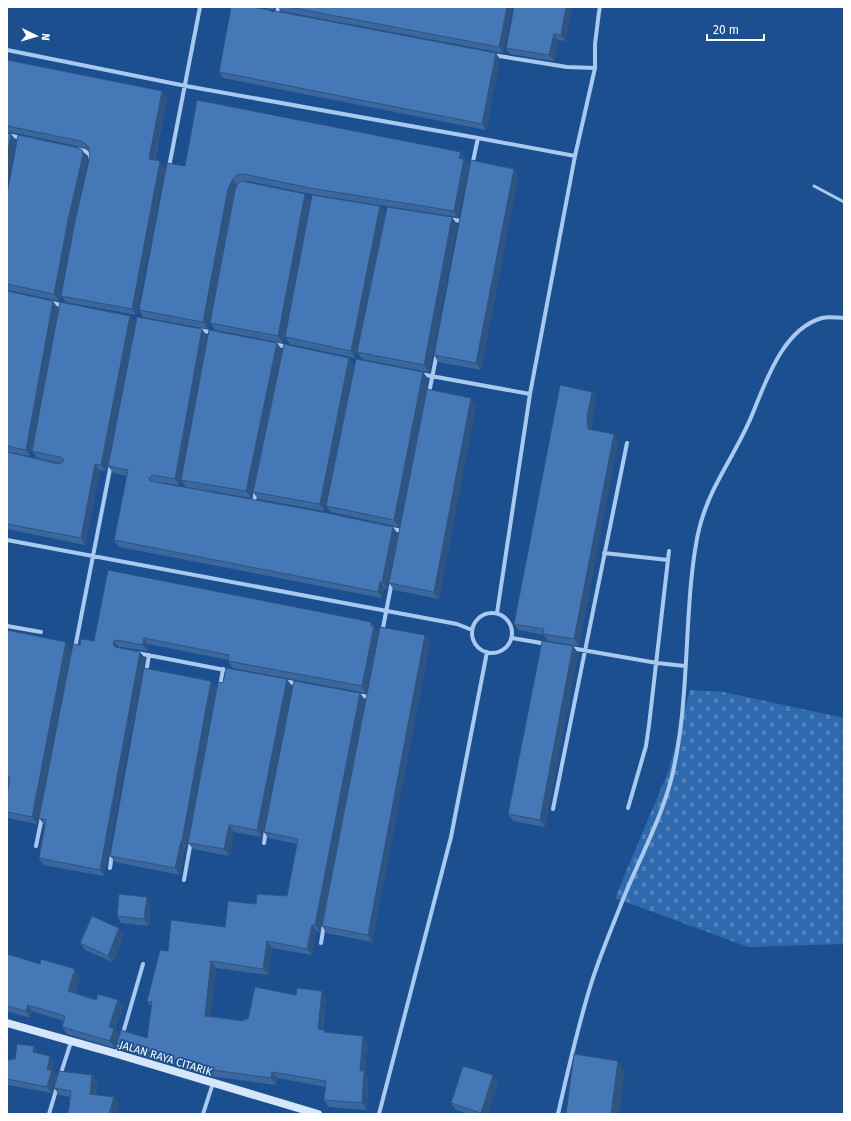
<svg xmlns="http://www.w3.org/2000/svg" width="851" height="1121" viewBox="0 0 851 1121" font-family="'Fira Sans',sans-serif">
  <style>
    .cemetery { fill: url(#cemetery-stones) }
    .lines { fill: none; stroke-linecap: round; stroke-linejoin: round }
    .lane { stroke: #a9c9ee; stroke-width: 3 }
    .street { stroke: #a9c9ee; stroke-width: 4 }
    .secondary { stroke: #d6e6fa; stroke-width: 8 }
    .wall { fill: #3a679d }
    .shaded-wall { fill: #305480 }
    .building { fill: #4478b7; stroke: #305480 }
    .labels { text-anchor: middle; stroke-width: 3.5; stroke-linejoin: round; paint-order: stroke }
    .street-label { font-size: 11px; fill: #fff; stroke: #1b4f8f }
  </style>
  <defs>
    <pattern id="cemetery-stones" width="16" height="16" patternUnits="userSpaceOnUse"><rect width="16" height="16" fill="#2e69ad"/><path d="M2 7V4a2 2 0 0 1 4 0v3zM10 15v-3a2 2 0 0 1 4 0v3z" fill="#4d80b9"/></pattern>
  </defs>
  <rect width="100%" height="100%" fill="#1b4f8f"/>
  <path class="cemetery" d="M690,690L724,692L844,718V944L748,947L615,898L668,772Z"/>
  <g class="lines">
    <path class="lane" d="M814,186L844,202"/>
    <path class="street" d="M277,15L278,7
      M7,50L186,86L478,138L575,156
      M493,55L567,67L595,68
      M7,135L22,138
      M77,149L85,151L90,155L91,160
      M472,166L478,138
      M169,167L200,7
      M449,219L461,221
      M49,302L64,306
      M199,330L214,333
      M273,344L288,347
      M420,374L530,394
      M429,393L437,353
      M254,502L256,490
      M389,528L401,531
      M7,540L387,611L457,624L472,630
      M604,553L668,560
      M497,613L530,394L575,156L595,68V44L599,12L600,7
      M472 633a20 20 0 1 1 40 0a20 20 0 1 1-40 0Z
      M7,626L41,632
      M382,633L392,581
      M512,638L547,644
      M75,648L111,464
      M571,648L657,663L685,666
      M137,653L230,671
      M146,673L149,655
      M284,681L299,684
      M220,687L223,669
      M357,695L369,697
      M628,808L646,746L649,725L669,551
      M553,809L627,443
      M264,843L266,830
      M36,846L42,817
      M110,868L112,854
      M184,880L191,841
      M321,943L324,924
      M117,1054L143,964
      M60,1076L71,1042
      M49,1114L57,1087
      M203,1114L213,1083
      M379,1114L451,837L487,652
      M558,1114C568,1070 578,1025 592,981C600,956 610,932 620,907C636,865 659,825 671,780C687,717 685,648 691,583C693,563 695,542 701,522C712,483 737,452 752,415C766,381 783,329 822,318C829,316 837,318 844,318"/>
    <path class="secondary" d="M7,1023L117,1054L318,1114"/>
  </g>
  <path class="wall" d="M260,7H275L274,10Z
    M278,7H512L503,53L281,11Z
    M572,7L565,41L558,40L554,61L510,54L506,48Z
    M272,12L500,59L486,130L223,78L219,72Z
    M7,60L167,97L155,160L165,168L136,315L66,302L61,296L90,156L89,150L86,148L21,134L7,132Z
    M461,152L465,158V160L469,166L458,217L315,195L248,181H244L310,201L283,343L215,330L210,323L234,191L233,195L208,329L143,317L139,310L185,166Z
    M87,157V162L73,226L59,301L8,290H7V194Z
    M514,169L518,176L481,370L438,362L434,355Z
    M380,206L385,213L355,358L290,344L285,337Z
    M457,224L429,372L362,359L357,352Z
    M7,291L58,308L30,456L7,452Z
    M130,316L135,322L106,471L100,470L85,545L7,529V452L59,464L61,463L37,458L32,451Z
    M207,336L179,485L157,482H156L398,534L387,589L384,588L382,598L119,547L114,540L127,476L113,473L108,466Z
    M277,343L282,350L251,498L186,487L181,480Z
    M349,358L354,365L324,511L258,499L253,492Z
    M423,372L428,379L399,527L331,512L326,506Z
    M592,392L596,398L592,423V430L618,441L579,646L548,641L544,635L519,630L514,624Z
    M476,405L439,599L394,590L389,583Z
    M371,622L378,633L366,693L232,668L228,660L148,644L147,651L122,647H119L145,658L104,876L43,865L39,858L45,825H44L39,818L80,645L94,641Z
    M7,630L71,649L37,824L8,818L7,816V794L9,783H7Z
    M425,635L430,642L372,942L326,933L322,926Z
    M573,646L578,653L545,827L513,821L508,814Z
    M211,681L216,688L186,848H185L180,875L115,862L110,856Z
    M223,683L292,686L262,837L234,832L229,856L193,849L188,843Z
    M365,700L320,932L316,931L312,955L272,948L268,975L216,968L210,1016L244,1021L296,995L326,997L323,1030L325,1032L367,1042L365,1073L368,1078L367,1110L329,1107L324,1100L326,1087L277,1078L276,1085L210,1076L203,1074L200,1069L175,1065L122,1050L117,1043L147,1038L151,1007L147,1001L168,951L225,927L256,904L287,896L297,844L268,838L264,832Z
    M151,904L149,926L121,923L117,916Z
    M119,928L124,935L113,962L85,950L80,943Z
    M7,954L80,976L75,993L96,1000H118L123,1007L115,1030L119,1035L115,1048L67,1034L62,1027L64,1021L32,1011L30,1018L7,1011Z
    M34,1046L38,1053L54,1062L53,1071L57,1077L52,1093L7,1085V1060H10L15,1059Z
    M92,1075L97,1082L96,1095L114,1097L119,1104L116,1114H68L70,1097L59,1095L54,1088Z
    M498,1082L488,1114H469L456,1110L451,1103Z"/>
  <path class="shaded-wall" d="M507,7H512L503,53L499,47Z
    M566,7H572L565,41L561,35Z
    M554,34L558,40L554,61L549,55Z
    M496,53L500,59L486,130L482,124Z
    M162,91L167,97L153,166L149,159Z
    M11,134L16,140L7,187V156Z
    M82,150L87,157V162L73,226L59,301L54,294L68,220Z
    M461,152L465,158V160L469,166L458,217L454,211L459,158Z
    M160,161L165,168L136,315L132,309Z
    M514,169L518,176L481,370L476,363Z
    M233,179L237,186L233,195L208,329L203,322L228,189Z
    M305,194L310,201L283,343L278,336Z
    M380,206L385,213L355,358L351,351Z
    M452,217L457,224L429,372L424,365Z
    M53,301L58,308L30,456L26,450Z
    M130,316L135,322L106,471L101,465Z
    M202,329L207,336L179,485L175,479Z
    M277,343L282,350L251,498L246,491Z
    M349,358L354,365L324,511L320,504Z
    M423,372L428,379L399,527L394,520Z
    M592,392L596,398L592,423L593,436L588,429L587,417Z
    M471,398L476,405L439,599L434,592Z
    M614,434L618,441L579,646L574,639Z
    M95,464L100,470L85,545L81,538Z
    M393,527L398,534L387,589L382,582Z
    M380,582L384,588L382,598L378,592Z
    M371,622L378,633L366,693L362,686Z
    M425,635L430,642L372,942L368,935Z
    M144,638L148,644L147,651L143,645Z
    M114,641L119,647L118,651L113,644Z
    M66,642L71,649L37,824L32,817Z
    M573,646L578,653L545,827L540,820Z
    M140,652L145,658L104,876L100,870Z
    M287,679L292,686L262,837L257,830Z
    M211,681L216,688L186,848L182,841Z
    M360,693L365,700L320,932L315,925Z
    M229,825L234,832L229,856L224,849Z
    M181,841L185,848L180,875L175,868Z
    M147,897L151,904L149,926L144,919Z
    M312,925L316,931L312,955L307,949Z
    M119,928L124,935L113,962L108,956Z
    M267,941L272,948L268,975L263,969Z
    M211,961L216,968L210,1022L205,1016Z
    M75,969L80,976L73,998L68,991Z
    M322,991L326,997L322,1036L318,1029Z
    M118,1000L123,1007L115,1030L119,1035L115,1048L110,1041L109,1027Z
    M28,1005L32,1011L30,1018L26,1011Z
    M363,1036L367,1042L365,1073L368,1078L367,1110L362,1103L360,1071Z
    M34,1046L38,1053L37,1059L33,1052Z
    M50,1056L54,1062L53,1071L57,1077L52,1093L47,1087V1070Z
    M618,1061L625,1071L619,1114H611Z
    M272,1072L277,1078L276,1085L271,1078Z
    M92,1075L97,1082L95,1101L90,1094Z
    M493,1075L498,1082L488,1114H482L481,1113Z
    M114,1097L119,1104L116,1114H109Z"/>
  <path class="building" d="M231,7H251L270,10L272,12L275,11L496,53L482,124L219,72Z
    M289,7H507L499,47Z
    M514,7H566L561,35L554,34L549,55L506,48Z
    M7,60L162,91L149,159L160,161L132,309L61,296L75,221L90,156L88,146L81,141L7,126Z
    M197,100L461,152L459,158L464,159L454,211L310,188L243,174L237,175L233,179L228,189L203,322L139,310L167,163L185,166Z
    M7,133L11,134L7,156Z
    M18,135L79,148L82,150L83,155L68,220L54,294L7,284V194Z
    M471,160L514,169L476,363L434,355Z
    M242,181L305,194L278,336L210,323L235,190L238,183Z
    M312,195L380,206L351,351L285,337Z
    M387,207L452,217L424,365L357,352Z
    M7,291L53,301L26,450L7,446Z
    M60,302L130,316L101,465L95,464L81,538L7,524V452L59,464L63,462V459L60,457L32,451Z
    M137,317L202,329L175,479L153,475L149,478L150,481L322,512L393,527L382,582H380L378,592L114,540L128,470L108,466Z
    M209,330L277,343L246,491L181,480Z
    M284,344L349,358L320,504L253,492Z
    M356,359L423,372L394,520L326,506Z
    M560,385L592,392L587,417L588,429L614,434L574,639L543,634L544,629L514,624Z
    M427,389L471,398L434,592L389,583Z
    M108,570L371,622V626H374L362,686L228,661L229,655L144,638L143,645L117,640L114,641L113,644L115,647L140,652L100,870L39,858L46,820L39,818L73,644L80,645L81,639L94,641Z
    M380,627L425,635L368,935L322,926Z
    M7,630L66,642L32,817L7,812V794L10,777H7Z
    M542,641L573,646L540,820L508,814Z
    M144,668L211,681L182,841H181L175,868L110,856Z
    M226,668L287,679L257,830L229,825L224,849L188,843L218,682L223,683Z
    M294,681L360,693L315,925H312L307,949L267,941L263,969L211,961L205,1016L244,1021V1019H248L255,987L296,995L297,988L322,991L318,1029L324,1030V1032L363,1036L360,1071H364L362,1103L324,1100L326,1081L272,1072L271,1078L205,1069L199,1068L200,1063L170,1059L117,1043L121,1030L147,1038L152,1002L147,1001L160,950L168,951L171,920L225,927L228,901L256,904L257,894L287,896L298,839L264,832Z
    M119,894L147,897L144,919L117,916Z
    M92,916L119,928L108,956L80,943Z
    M7,954L40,964L41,959L75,969L68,991L96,1000L98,994L118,1000L109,1027L114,1028L110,1041L62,1027L65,1016L28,1005L26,1011L7,1006Z
    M17,1044L34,1046L33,1052L50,1056L47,1070H52L47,1087L7,1079V1060H10L11,1059H15Z
    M574,1054L618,1061L611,1114H566Z
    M463,1066L493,1075L481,1113L451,1103Z
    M59,1071L92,1075L90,1094L114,1097L109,1114H68L71,1091L54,1088Z"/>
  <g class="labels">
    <g class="street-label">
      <text transform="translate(166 1058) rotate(17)" y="4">JALAN RAYA CITARIK</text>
    </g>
  </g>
  <rect width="851" height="1121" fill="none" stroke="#ffffff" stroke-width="16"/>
  <g transform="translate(36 36) rotate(95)" stroke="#1b4f8f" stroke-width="3" paint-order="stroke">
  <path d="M0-3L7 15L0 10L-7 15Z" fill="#ffffff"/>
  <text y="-6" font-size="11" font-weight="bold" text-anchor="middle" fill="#ffffff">N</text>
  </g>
  <path d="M707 34v6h57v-6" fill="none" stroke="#ffffff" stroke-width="2"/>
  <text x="713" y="34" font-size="12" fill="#ffffff" stroke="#1b4f8f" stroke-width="3" paint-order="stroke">20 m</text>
</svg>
